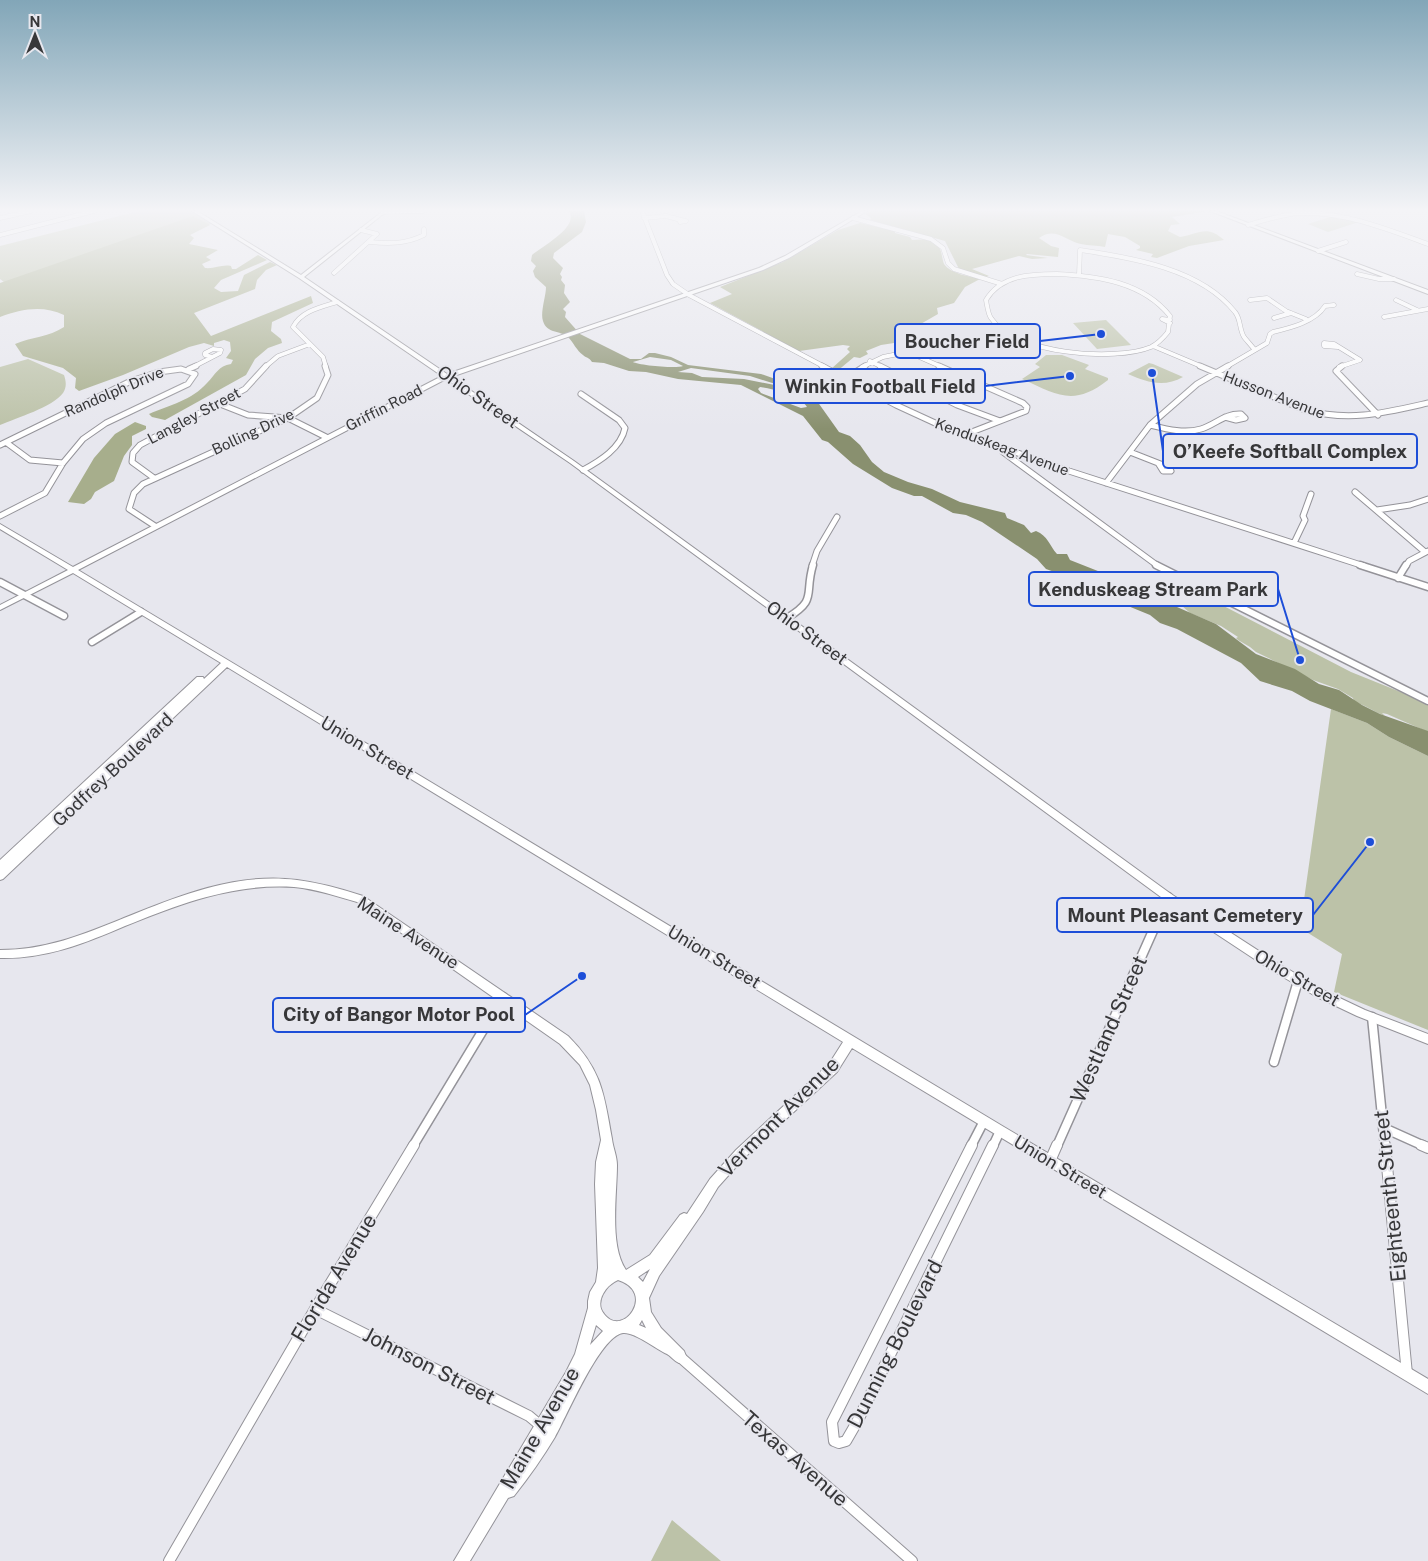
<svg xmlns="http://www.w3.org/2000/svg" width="1428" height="1561" viewBox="0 0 1428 1561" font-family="'Public Sans',sans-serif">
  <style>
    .green { fill: #bcc2a8 }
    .forest { fill: #a7ae8c }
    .water { fill: #89906f; fill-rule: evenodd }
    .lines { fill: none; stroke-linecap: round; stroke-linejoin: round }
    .street-far4-casing { stroke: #949399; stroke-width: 5 }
    .street-far3-casing { stroke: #949399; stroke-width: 7 }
    .street-far2-casing { stroke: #949399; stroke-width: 9 }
    .street-far1-casing { stroke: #949399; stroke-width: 11 }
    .street-casing { stroke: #949399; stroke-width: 12 }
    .secondary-casing { stroke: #949399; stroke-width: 2 }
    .primary-casing { stroke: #949399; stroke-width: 2 }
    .street-far4 { stroke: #fff; stroke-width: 4 }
    .street-far3 { stroke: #fff; stroke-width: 5 }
    .street-far2 { stroke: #fff; stroke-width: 6 }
    .street-far1 { stroke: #fff; stroke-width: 8 }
    .street { stroke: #fff; stroke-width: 10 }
    .secondary { fill: #fff; fill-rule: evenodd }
    .primary { fill: #fff; fill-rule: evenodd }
    .labels { text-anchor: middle; stroke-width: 4; stroke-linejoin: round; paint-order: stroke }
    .far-street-label { font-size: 15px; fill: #373739; stroke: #e7e7ee }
    .street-label { font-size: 18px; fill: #373739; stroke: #e7e7ee }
    .near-street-label { font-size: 21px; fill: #373739; stroke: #e7e7ee }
    .leader { fill: none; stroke: #1d4ed8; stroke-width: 2 }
    .callout-dot { fill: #1d4ed8; stroke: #e7e7ee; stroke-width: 2 }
    .callout { fill: #e7e7ee; stroke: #1d4ed8; stroke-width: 2 }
    .callout-label { font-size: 19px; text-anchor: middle; font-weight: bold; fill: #373739 }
  </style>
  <rect width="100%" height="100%" fill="#e7e7ee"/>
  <path class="green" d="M139,211H190L211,224L8,285L0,279V246Z
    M1330,217L1359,222L1328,232L1308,224Z
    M1106,320L1131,345L1097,349L1073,323Z
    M1046,355H1062L1089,365L1085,369L1108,378V380C1073,407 1058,395 1022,379L1040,367L1035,364Z
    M28,359L64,375C66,381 67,387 63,393C53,407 16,418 0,425V367Z
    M1149,363L1153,364L1183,377C1164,388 1146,382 1128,374Z
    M1185,586L1351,672L1428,703V732L1387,714L1382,713L1385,716C1374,712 1364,704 1354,702L1353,698L1338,689L1313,680L1256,652L1250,647L1238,640L1236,638L1238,637L1221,626L1190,613L1181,605H1174L1173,602L1163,597Z
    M1331,709L1367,723L1389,737L1428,756V1030L1334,992L1342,954L1300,928Z
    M672,1520L721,1561H651Z"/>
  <path class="forest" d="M871,211H1209L1172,217L1180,224L1171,225L1168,231L1180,237C1198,234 1207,224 1224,240L1189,246L1157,258L1151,257L1153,254L1136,250L1140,248V246L1125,237L1108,234L1105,247C1097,245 1089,246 1081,244C1066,241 1055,226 1039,238L1051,246L1059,248L1058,257L1027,254L1026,255L1048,258L1032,259L1019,256L972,269L989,276L986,277L959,269L945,241L870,220L871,218L865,214Z
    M193,216L210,225L190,235L194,238L189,244L218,250L206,257L211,260L202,264L205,268C215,269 222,264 231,266L232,269H236L258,255L267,260L221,280L214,288L221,292L238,291L244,275L270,262L277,265L266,270L257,280L255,289L194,313L211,336L311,296L313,303L272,322L271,331L281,339L282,343L268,348L255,359L246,375L165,420L152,417L149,414C170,405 192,400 207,383C216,374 218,366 231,364L233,360L226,358L231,351L230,342L224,340L214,343V346L204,343L189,347L123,375L79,391L75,388L76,378L63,368L23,356L15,344C31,337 49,337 64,327V315C43,305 21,309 0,317V283Z
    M860,223L895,231V233L910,237L912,240C922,239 934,238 940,249C942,253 942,259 944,264C951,274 969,276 980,279L965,287L954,303L937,308L938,314L905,333L894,343L881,345L866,351L868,354L860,358L854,357L836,372L831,369L850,352L847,349L850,346L843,345L799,351L710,303L732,294L720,287L783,262L838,230Z
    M135,422L146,426V429L132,436V445L124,456L114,481L95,492L91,499L84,504L68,502L94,458L115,434Z"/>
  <path class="water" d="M569,211H584L586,222L582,232L554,253L553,258L563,268L560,274L562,277L561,280L565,285L564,293L570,302L563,309L566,312L565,317L580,334L630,359H641L649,353H655L671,357L688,365L761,374L798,387L817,401L839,432L850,436L860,445L872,462L884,472L908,482L932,489L960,502L1005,513L1007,518L1024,525L1031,533L1036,531C1048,536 1049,545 1057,554H1067L1070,560L1146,590L1177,607L1216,624L1256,654L1295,669L1319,684L1339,690L1362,705L1380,714L1428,731V756L1389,737L1367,723L1310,701L1292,691L1260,681L1241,663L1177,629L1160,623L1150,615L1128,606L1105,600L1095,594V589L1090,585L1083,588L1080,586V581L1046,569L1037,559L982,522L966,515L953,513L922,496H914L892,488L853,464L828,442L822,440L803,416L741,385L678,379L646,372L629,371L604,363L592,362C589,357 586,358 583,355C577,351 573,342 568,337C560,330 547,334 543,321C540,313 546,296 546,287L535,277L533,271L536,266L531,261L532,255C544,245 579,227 569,211ZM650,357L671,360L683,366C676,369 638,365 633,362ZM691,368L750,376L785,387L744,379L702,377L692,373L678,372ZM760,387C773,389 801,396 807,407L801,408L761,393L758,389Z"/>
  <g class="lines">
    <defs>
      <path id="street-far4" d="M642,211L667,275L673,284L689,295L825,367
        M383,212L423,211
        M0,218L31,211
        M644,218L666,216L681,220
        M853,218L931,239L943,248L948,263L954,269L1002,284
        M681,220L686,221L680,222Z
        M1248,225C1265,220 1283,214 1301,213C1345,212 1387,229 1428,244
        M0,235L94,211
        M370,242C389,244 406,244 424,235V229
        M1318,251L1346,242
        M334,273L377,234L361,230
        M1057,274C1098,276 1143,282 1170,316L1168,332C1164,337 1157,344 1151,347C1115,362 1014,354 991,318C988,314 987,305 986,300C1001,275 1030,274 1057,274Z
        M1357,274L1379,279H1394
        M1079,275L1080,250C1132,258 1200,268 1235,312C1241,319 1239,329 1244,337C1247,341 1251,345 1254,349
        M1250,300L1267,298L1286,311L1306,319
        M1396,300L1417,310
        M1384,317L1428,309
        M1274,318L1291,313
        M1170,320L1162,319L1170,323
        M1153,346L1203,367
        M1338,347L1324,346V343L1334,344L1360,360L1339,367
        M870,361L882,367
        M193,367L220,353L221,350L213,349L205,353V355L212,357
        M265,367L278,356L310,344
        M326,367L323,357L293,327C301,311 321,307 337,302
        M862,367L883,357L908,352L942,367
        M1226,367L1267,343L1270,334L1273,332C1290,328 1315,322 1325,306L1334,305"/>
      <path id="street-far3" d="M822,366L896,405L946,428L1069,471L1364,566
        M880,366L957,405L1000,421
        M939,366L1023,403L1027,407L1026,411L964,435
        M1200,366L1305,410C1350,422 1384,413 1428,403
        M1342,366L1336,371L1378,415
        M189,369L196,366
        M846,378L865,366
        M581,394L619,420L625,428C621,448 600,461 583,470
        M220,404L248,415L288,418L326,437
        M1150,425C1166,429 1184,434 1201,429C1215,425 1225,413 1241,414L1245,418L1236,420L1225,417
        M7,443L30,460L63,463
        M0,445L131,381L159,372L181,369L195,374L188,384L106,423L83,439L63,463L45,493L0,516
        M1003,452L1158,566
        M1130,452L1158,463
        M1158,463L1169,467L1171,471H1163Z
        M154,478L132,462L133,453L140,445L245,389L266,366
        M1106,483L1150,425L1197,384L1228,366
        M1355,492L1425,552
        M1377,510L1410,505L1428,499
        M155,526L129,509L134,493L143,484L288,418L317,398L328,375L325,366
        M1294,543L1305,520L1303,516L1311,494
        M812,566L817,551L837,517
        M1406,566L1409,561L1428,551"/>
      <path id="street-far2" d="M1156,565L1428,701
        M1360,565L1428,587
        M1398,578L1406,565
        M0,582L64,616
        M787,618C818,599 804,595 813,565
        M92,642L141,612"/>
      <path id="street-far1" d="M1372,1017L1385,1146
        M1274,1062L1298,981
        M1384,1128L1424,1146
        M413,1146L503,997
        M971,1146L984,1121
        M993,1146L1000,1131
        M1057,1146L1168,897"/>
      <path id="street" d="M972,1145L832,1422L834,1441L839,1443L846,1441L857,1422L993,1145
        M1385,1145L1407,1374
        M1421,1145L1428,1148
        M1050,1161L1057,1145
        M315,1309L529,1416L541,1426
        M679,1356L912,1561
        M169,1561L315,1309L414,1145"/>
      <path id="secondary" d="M192,211H197L301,275L383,211H387L304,277L447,374L759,268L785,256L862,211H867L789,258L763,270L451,377L574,461L1171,894L1276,962L1325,991L1365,1010L1428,1034V1044L1357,1016L1317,997L1268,968L1165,900L570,463L446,379L78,570L1004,1127L1428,1379V1394L852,1048L837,1072L744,1158L718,1187L703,1212L659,1276L649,1298L651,1312L661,1328L684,1351L686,1356L684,1361L679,1363C674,1361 671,1356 667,1354C656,1349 635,1332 623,1333C600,1336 567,1416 555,1437C543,1457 529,1477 514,1496L508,1498L470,1561H454L566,1372L575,1354L588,1308V1301L590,1292L596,1282L598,1268L595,1184L596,1162L601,1140L596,1110L590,1085L580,1065L560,1044L357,902C336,896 316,889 294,887C234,883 179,904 125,926C83,944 46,959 0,958V950C46,950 82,935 124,918C178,896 237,872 297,880C320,883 342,889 363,896L568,1036C602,1070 604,1094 612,1139C613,1148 617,1156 617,1165C617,1194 609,1246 626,1270L650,1255L680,1215L684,1213L687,1214L710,1179L736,1150L829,1064L843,1042L227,667L3,879L0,880V860L197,677H203L204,679L221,663L73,573L0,610V605L68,570L0,529V524L73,567L442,376L299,278ZM650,1269L643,1282L638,1277ZM618,1280C657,1292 623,1339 604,1314C594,1302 606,1285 618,1280ZM642,1320L646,1328L639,1325ZM596,1325L603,1331L590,1345Z"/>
      <path id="primary" d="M1210,211H1216L1428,290V294Z"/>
    </defs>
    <use href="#street-far4" class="street-far4-casing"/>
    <use href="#street-far3" class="street-far3-casing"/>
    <use href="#street-far2" class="street-far2-casing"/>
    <use href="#street-far1" class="street-far1-casing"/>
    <use href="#street" class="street-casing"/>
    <use href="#secondary" class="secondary-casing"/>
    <use href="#primary" class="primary-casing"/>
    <use href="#street-far4" class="street-far4"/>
    <use href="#street-far3" class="street-far3"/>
    <use href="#street-far2" class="street-far2"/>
    <use href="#street-far1" class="street-far1"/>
    <use href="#street" class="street"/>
    <use href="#secondary" class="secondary"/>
    <use href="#primary" class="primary"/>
  </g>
  <linearGradient id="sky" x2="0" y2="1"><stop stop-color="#82a6b8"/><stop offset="0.49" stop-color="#f4f4f7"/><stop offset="1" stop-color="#f4f4f7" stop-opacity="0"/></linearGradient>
  <rect width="1428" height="429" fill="url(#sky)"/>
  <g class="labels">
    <g class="far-street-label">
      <text transform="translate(114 392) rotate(-23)" y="5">Randolph Drive</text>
      <text transform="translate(1274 395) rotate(21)" y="5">Husson Avenue</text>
      <text transform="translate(384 408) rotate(-27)" y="5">Griffin Road</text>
      <text transform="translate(194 416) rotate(-28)" y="5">Langley Street</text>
      <text transform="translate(253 432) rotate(-25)" y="5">Bolling Drive</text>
      <text transform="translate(1002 447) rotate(20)" y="5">Kenduskeag Avenue</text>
    </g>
    <g class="street-label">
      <text transform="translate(478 397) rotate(35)" y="6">Ohio Street</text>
      <text transform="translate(807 633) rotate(36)" y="6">Ohio Street</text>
      <text transform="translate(367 748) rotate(31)" y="6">Union Street</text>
      <text transform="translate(113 770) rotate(-43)" y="6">Godfrey Boulevard</text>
      <text transform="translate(408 933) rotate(33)" y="6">Maine Avenue</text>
      <text transform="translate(714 957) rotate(31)" y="6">Union Street</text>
      <text transform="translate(1297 978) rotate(30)" y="6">Ohio Street</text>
      <text transform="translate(1060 1167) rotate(31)" y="6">Union Street</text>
    </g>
    <g class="near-street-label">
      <text transform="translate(1109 1029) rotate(-66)" y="7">Westland Street</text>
      <text transform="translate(779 1117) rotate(-45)" y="7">Vermont Avenue</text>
      <text transform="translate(1390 1196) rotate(-96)" y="7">Eighteenth Street</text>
      <text transform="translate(334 1278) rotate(-59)" y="7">Florida Avenue</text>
      <text transform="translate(895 1344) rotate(-63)" y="7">Dunning Boulevard</text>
      <text transform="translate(429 1366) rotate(27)" y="7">Johnson Street</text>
      <text transform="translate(540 1428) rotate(-60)" y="7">Maine Avenue</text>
      <text transform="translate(795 1459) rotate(41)" y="7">Texas Avenue</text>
    </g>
  </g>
  <path class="leader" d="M1101 334L1040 341M1070 376L985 386M1152 373L1163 451M1300 660L1278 589M1370 842L1313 915M582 976L525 1015"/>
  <g class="callout-dot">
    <circle cx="1101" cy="334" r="5"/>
    <circle cx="1070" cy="376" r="5"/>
    <circle cx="1152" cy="373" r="5"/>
    <circle cx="1300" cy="660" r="5"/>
    <circle cx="1370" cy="842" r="5"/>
    <circle cx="582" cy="976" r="5"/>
  </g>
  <g class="callout">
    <rect x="895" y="324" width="145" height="34" rx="5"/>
    <rect x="774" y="369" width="211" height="34" rx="5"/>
    <rect x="1163" y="434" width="254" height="34" rx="5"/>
    <rect x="1029" y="572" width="249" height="34" rx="5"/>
    <rect x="1057" y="898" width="256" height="34" rx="5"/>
    <rect x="273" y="998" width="252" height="34" rx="5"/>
  </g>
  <g class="callout-label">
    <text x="967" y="348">Boucher Field</text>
    <text x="880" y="393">Winkin Football Field</text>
    <text x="1290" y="458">O’Keefe Softball Complex</text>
    <text x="1153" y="596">Kenduskeag Stream Park</text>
    <text x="1185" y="922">Mount Pleasant Cemetery</text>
    <text x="399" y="1021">City of Bangor Motor Pool</text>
  </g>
  <g transform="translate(35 35)" stroke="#e7e7ee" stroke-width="4" paint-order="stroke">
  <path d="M0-4L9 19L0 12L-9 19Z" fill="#373739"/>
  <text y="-8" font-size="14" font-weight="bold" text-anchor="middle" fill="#373739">N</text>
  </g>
</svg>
